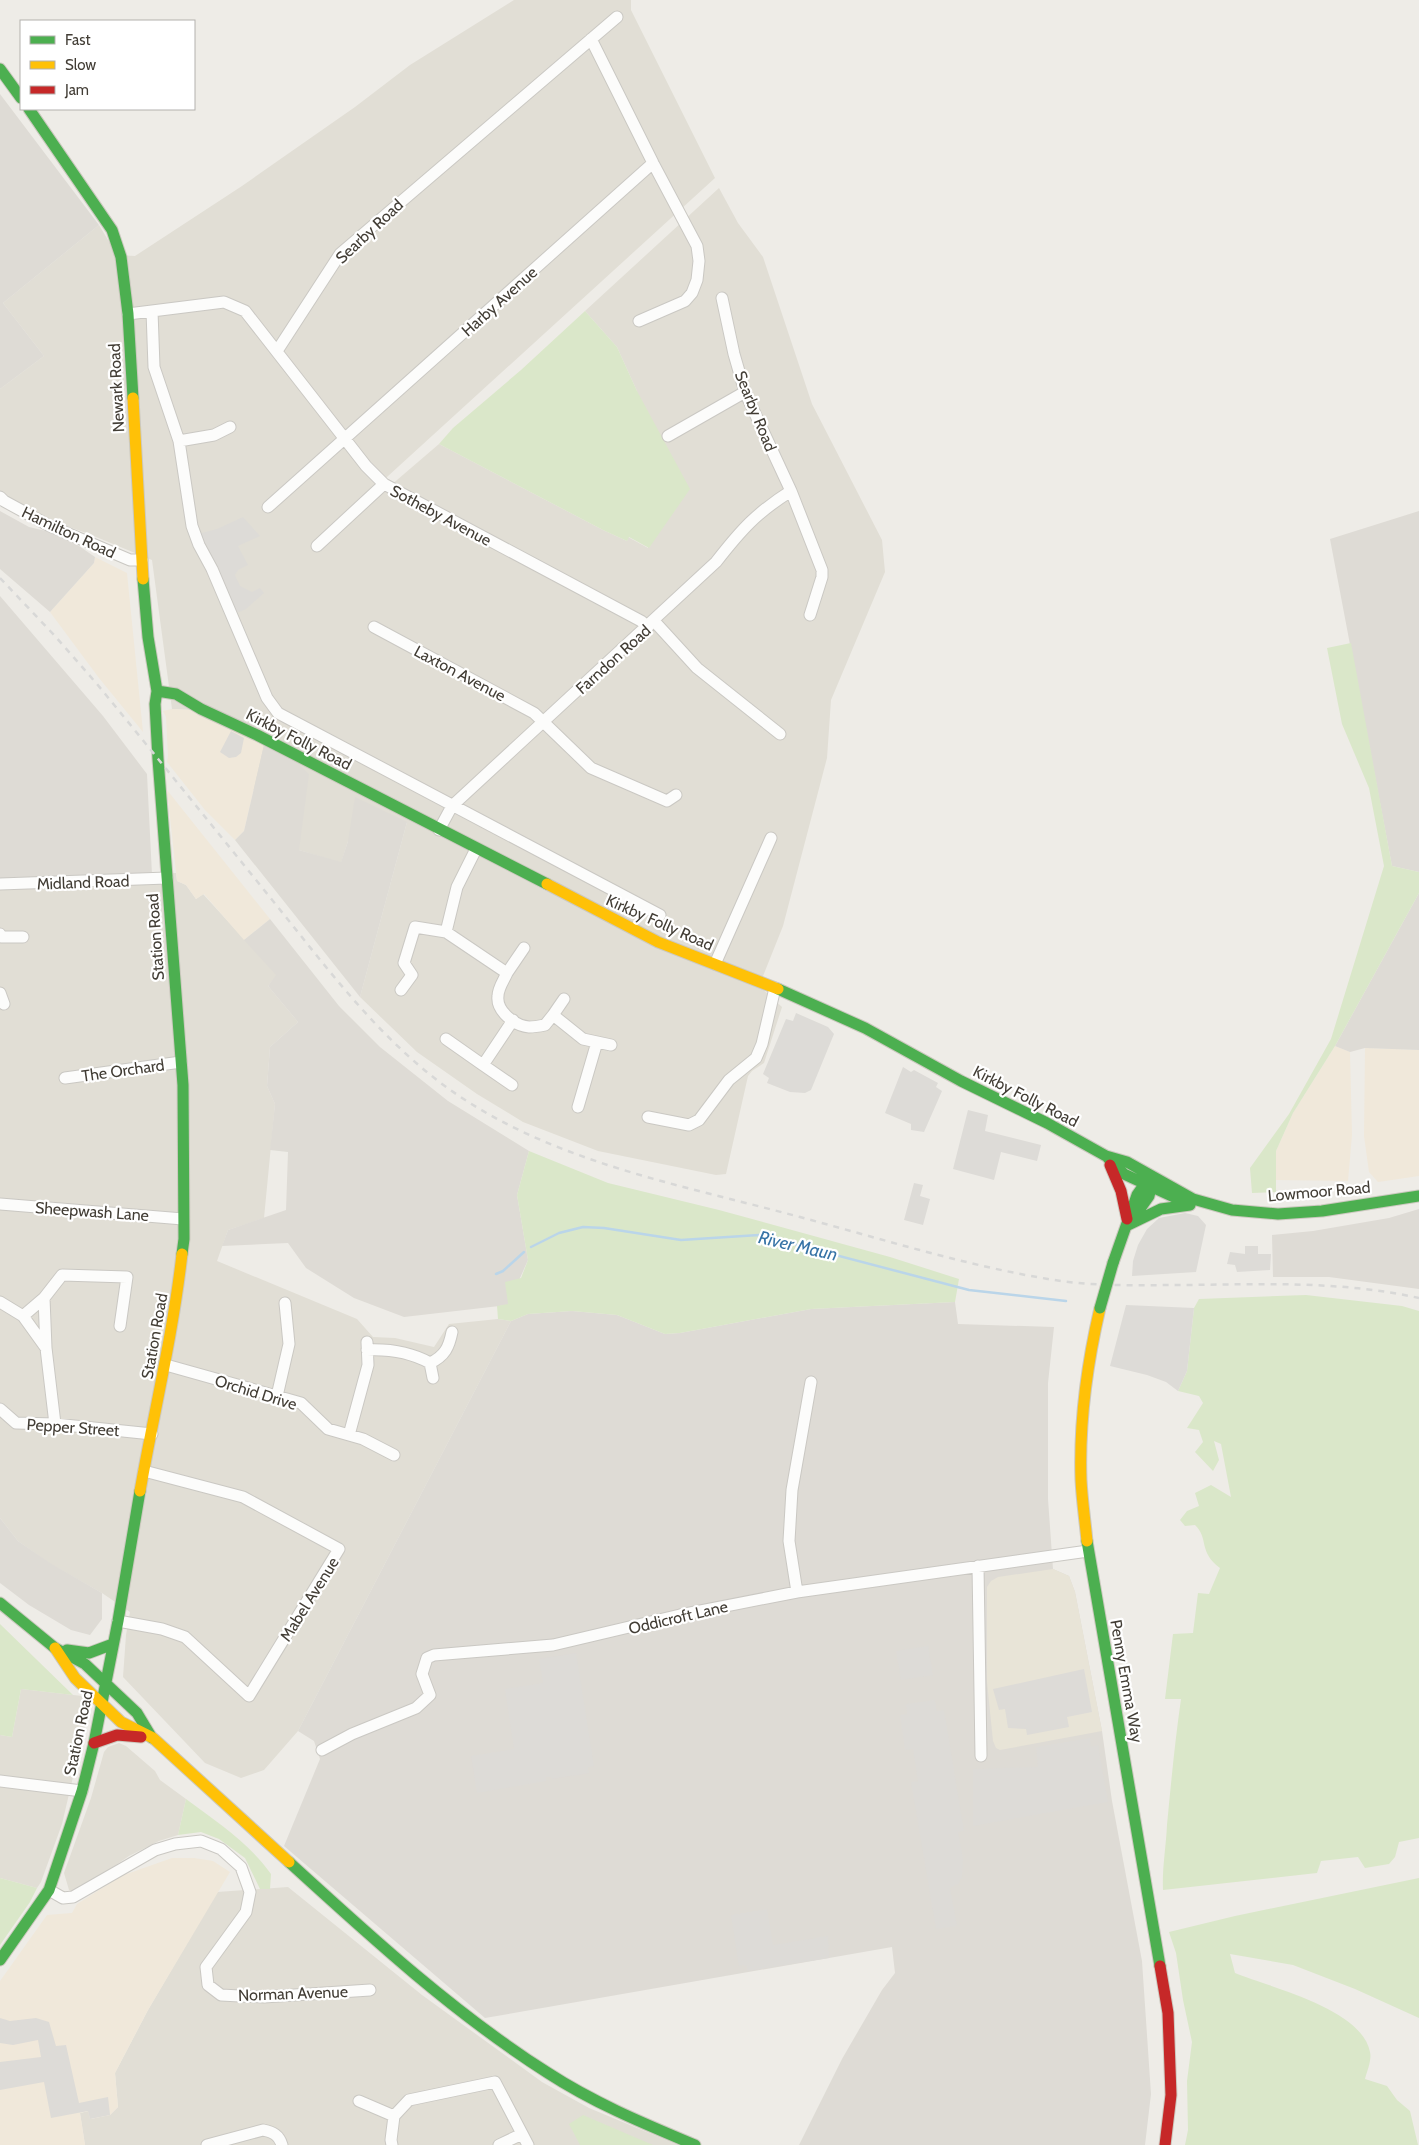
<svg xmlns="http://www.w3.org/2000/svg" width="1419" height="2145" viewBox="0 0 1419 2145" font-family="Cabin,sans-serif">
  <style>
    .residential { fill: #e1ded5 }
    .commercial { fill: #f0e8da }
    .industrial { fill: #dedbd5 }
    .education { fill: #e8e4d7 }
    .green { fill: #dae7c9 }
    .parking { fill: #dddbd7 }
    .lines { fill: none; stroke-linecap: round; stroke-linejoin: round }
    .stream { stroke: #bad5e9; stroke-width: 2.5 }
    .street-casing { stroke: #cac8c3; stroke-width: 13 }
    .fast-casing { stroke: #ccc9bf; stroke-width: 13 }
    .slow-casing { stroke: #ccc9bf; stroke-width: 13 }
    .jam-casing { stroke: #ccc9bf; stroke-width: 13 }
    .street { stroke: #fcfcfb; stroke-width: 11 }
    .fast { stroke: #4caf50; stroke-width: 11 }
    .slow { stroke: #ffc107; stroke-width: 11 }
    .jam { stroke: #c62828; stroke-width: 11 }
    .rail { stroke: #d8d8d7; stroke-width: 2.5; stroke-dasharray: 6 6; stroke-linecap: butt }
    .fast-bridge-casing { stroke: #ccc9bf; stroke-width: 13; stroke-linecap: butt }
    .fast-bridge { stroke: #4caf50; stroke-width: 11 }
    .labels { text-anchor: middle; stroke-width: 4.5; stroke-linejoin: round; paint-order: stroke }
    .street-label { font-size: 16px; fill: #423d35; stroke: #fff }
    .water-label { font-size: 18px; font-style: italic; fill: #3773a6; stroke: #fff }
  </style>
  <rect width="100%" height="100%" fill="#eeece7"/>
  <path class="residential" d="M514,0H631V10L715,178L376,487L383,492L439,444L603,530L627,541L628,537L648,548L637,391L617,347L585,311L719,188L738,223L763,257L812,404L882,540L885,572L831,700L827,758L783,926L759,986L782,1007L764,1063L752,1071L748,1076L726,1174L716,1175L598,1151L523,1122L477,1094L417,1052L360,997L407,822L348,841L341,863L299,850L193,710L172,709L152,560L89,534L41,517L6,498L0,491V389L44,356L3,303L99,225L117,255L135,256L242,186L355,107L410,65Z
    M176,873L177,881L186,885L196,899L203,894L277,975L268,986L298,1022L270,1047L267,1086L275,1104L264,1218L228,1230L217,1261L357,1319L373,1337L395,1338L434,1347L449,1324L498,1319L511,1321L298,1731L264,1770L241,1778L205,1763L123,1677L126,1635L130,1612L102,1593L49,1563L18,1541L0,1518V879Z
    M21,1689L82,1696L85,1700L87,1711L85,1726L62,1824L41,1882L37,1888L0,1878V1735L12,1737Z
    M119,1743L126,1746L155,1771L160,1780L186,1799L178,1835L159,1841L129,1856L75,1893L69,1890L64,1873L91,1798L104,1752L108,1747Z
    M288,1887L422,1995L542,2082L589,2108L678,2145H85L80,2113L89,2111L91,2119L110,2115L118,2107L115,2073L148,2010L217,1892Z"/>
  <path class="commercial" d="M95,557L127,573L143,732L99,678L50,612L94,563Z
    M172,709L193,710L264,745L244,831L235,840L205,810L167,762L168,756L166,717L163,711Z
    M167,790L270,919L244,940L204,894L196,899L186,885L177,881Z
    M1335,1046L1350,1052L1352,1135L1348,1181L1276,1180V1151L1293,1113Z
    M1365,1048L1419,1050V1176L1378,1182L1369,1172L1364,1136Z
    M172,1858H194L213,1861L230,1872L148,2010L115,2073L118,2107L110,2115L90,2119L88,2111L80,2113L85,2145H0V1981L47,1915L72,1913L77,1904L121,1876Z"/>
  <path class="industrial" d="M0,94L99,225L3,303L44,356L0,389Z
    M0,511L29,527L63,535L95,557L94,563L50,612L0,569Z
    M1419,511V872L1392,866L1330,539Z
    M0,596L103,716L147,774L152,875L0,879Z
    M264,745L298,763L309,774L299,850L341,862L348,841L355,797L407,822L360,997L235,840L244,831Z
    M1419,893V1050L1365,1048L1350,1052L1335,1046Z
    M270,919L339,1006L380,1047L448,1101L529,1151L517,1195L528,1260L508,1305L404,1317L354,1298L306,1268L288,1243L222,1246L228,1230L286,1210L288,1152L270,1150L275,1104L267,1086L270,1047L298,1022L268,986L276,975L244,940Z
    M1419,1209V1289L1329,1277H1273L1272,1235L1313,1231L1389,1218Z
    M955,1302L958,1324L1054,1327L1048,1383V1499L1053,1569L1069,1576L1075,1592L1102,1731L1112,1801L1142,1961L1151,2094L1145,2145H799L842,2059L882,1990L895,1973L892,1947L485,2018L284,1846L320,1759L314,1741L298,1731L511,1321L528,1314L572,1311L617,1315L665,1334L680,1333L811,1309Z
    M0,1518L18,1541L50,1563L102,1593V1619L90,1635L71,1630L29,1605L0,1583Z"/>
  <path class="education" d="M1053,1569L1069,1576L1075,1592L1102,1731L1000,1750L996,1748L993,1741L987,1682V1587L991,1581L998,1577Z"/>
  <path class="green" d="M585,311L617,347L637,391L690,489L649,548L629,537L627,541L603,530L439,444L453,428L521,370Z
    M1351,643L1392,866L1419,872V893L1335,1046L1293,1113L1276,1151V1192L1252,1193L1250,1168L1289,1114L1331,1039L1384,866L1369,788L1342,724L1327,648Z
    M529,1151L608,1183L719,1210L890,1257L959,1279L955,1302L811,1309L680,1333L665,1334L617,1315L572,1311L528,1314L511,1321L498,1319L497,1306L508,1304L505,1282L521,1278L528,1260L517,1195Z
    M1306,1295L1402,1306L1419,1311V1838L1399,1842L1395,1857L1389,1864L1365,1868L1358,1857L1321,1861L1317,1873L1163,1890C1162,1868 1166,1847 1167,1825C1171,1783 1175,1741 1181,1699H1165L1173,1634L1193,1633L1198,1593L1209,1594L1220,1568C1198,1552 1209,1538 1195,1525L1185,1526L1180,1520L1187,1511L1199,1506L1195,1493L1211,1485L1231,1497L1221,1444L1214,1441L1219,1460L1213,1471L1195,1452L1203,1442L1199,1430L1187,1428L1203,1403L1199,1396L1178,1391L1187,1371L1194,1308L1199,1299Z
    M0,1624L73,1695L21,1689L12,1737L0,1735Z
    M186,1799C217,1822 249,1843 271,1874L270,1889H260L245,1858L219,1839L201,1832L178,1835Z
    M0,1878L37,1888L30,1902L0,1945Z
    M1419,1878V2018L1355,1989L1293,1965L1230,1954L1235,1973C1272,1988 1362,2009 1370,2052C1372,2060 1367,2071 1365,2079L1387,2086L1397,2100L1410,2111L1418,2145H1185L1188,2130L1187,2081L1192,2042L1183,2000L1176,1953L1169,1932L1235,1916Z
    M583,2115L653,2145H580L569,2124Z"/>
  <path class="parking" d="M243,517L260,536L238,546L248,565L238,570L235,575L240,586L252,592L260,588L264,593L246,609L237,613L220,574L198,534L217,529Z
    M231,731L244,738L241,753L236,757L229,758L220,752Z
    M796,1013L828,1027L834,1034L811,1090L805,1093L790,1092L767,1083L769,1078L763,1074L786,1019L793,1021Z
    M903,1067L911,1072L914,1070L938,1083L936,1087L942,1091L924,1132L911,1130V1124L885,1113Z
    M968,1110L988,1115L985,1131L1041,1145L1037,1161L1001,1152L994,1180L953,1169Z
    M914,1183L923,1185L920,1196L930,1199L923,1225L904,1220Z
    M1185,1213L1198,1216L1206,1225L1196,1272L1132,1276L1133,1261L1138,1245L1147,1229L1159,1218Z
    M1245,1246H1258V1254H1271L1270,1270L1237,1272L1235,1265L1227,1264L1230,1252L1245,1254Z
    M1126,1305L1194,1308L1187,1371L1178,1391L1166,1382L1147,1375L1110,1366Z
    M928,1646L933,1675L901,1680L896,1651Z
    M576,1653L594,1766L588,1767L589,1773L552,1779L551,1777H546V1781L477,1793L471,1756L514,1749L505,1689L543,1683L539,1659Z
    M1084,1669L1092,1712L1067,1717L1069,1727L1027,1735L1026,1729L1008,1728L1005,1709L999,1710L993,1689Z
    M935,1700L937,1711L944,1710L964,1831L958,1832L963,1859L962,1877L958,1884L950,1888L957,1926L936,1929L911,1782L918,1781L913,1749L905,1750L900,1715L907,1714L906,1704Z
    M1090,1738L1091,1747L1098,1745L1108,1802L973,1826V1769L1038,1767L1036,1747Z
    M767,1909L773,1945L828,1936L829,1958L748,1971L746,1965L739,1966L731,1915Z
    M0,2018L10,2021L36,2018L49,2022L56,2046L66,2045L79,2103L108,2097L110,2115L90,2119L88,2111L51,2118L44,2082L0,2090V2062L41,2057L38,2040L13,2045L0,2043Z"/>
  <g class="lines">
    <path class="stream" d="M531,1247L559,1233L583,1227L604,1228L681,1240L759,1235L969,1290L1066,1301
      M496,1274L503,1271L524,1252"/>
    <defs>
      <path id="street" d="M591,39L653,163L697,246L699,261L697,280L692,293L685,301L639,321
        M722,298L734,354L745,392L791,491L822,570V577L810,615
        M152,311L154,367L179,441L192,526L199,545L212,569L267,698L278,713L660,915
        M128,314L224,302L245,311L366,466L384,484L641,621L648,627
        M277,351L340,254L617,17
        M668,436L745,392
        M179,441L214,435L230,427
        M0,497L4,501L48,525L130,560H142
        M268,507L653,163
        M317,546L384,484
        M654,621L697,668L780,734
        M374,627L534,713L591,768L667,801L676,795
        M439,830L452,806L716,562C741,530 756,513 791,491
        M0,884L167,878
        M446,932L507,973C504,980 498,988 498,996C496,1011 515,1026 529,1027C534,1027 540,1026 545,1025L553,1015L583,1039L611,1045
        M0,934L2,937H23
        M715,964L771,838
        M507,973L524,948
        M401,990L412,975L404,963L415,927L446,932L457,887L476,849
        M0,993L4,1004
        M553,1015L564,999
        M446,1039L483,1065L513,1020
        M483,1065L512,1085
        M65,1078L181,1062
        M578,1107L597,1042
        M648,1117L689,1125L699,1120L729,1080L756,1058L762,1044L775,988
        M0,1204L183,1219
        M44,1298L46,1348L55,1424
        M0,1302L23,1316L44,1298L62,1275L127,1277L120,1326
        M23,1316L46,1348
        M367,1350C389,1349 410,1352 430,1363C445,1356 449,1347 452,1332
        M430,1363L433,1378
        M166,1365L301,1403L328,1429L363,1439L394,1455
        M277,1396L289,1344L285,1303
        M0,1409L16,1423L55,1424L152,1434
        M349,1435L368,1365L367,1342
        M978,1566L981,1756
        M797,1592L789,1541L792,1490L811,1382
        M118,1621L162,1629L185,1637L249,1696L339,1549L243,1497L144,1471
        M322,1750L352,1734L416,1708L430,1695L422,1674L427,1658L434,1655L553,1645L680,1615L797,1592L1088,1551
        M0,1781L82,1791
        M49,1890L63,1898L73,1897L155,1850L175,1844L201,1841L221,1849L241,1867L250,1892L246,1912L206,1967L208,1985L221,1995L240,1996L264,1997L370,1990
        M359,2101L394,2116
        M207,2145L263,2130C273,2132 279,2135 282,2145
        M392,2145L391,2140L394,2116L409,2100L495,2082L528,2145
        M499,2145L522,2134"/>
      <path id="fast" d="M0,69L21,98
        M29,109L112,230L121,257L128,314L133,398
        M143,579L148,637L157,691L155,704L158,759L183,1085L184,1239L182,1254
        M157,691L176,694L201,709L257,735L547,884
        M778,989L865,1028L961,1081L1047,1123L1106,1156L1127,1162L1193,1199
        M1108,1158L1124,1174L1174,1197L1193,1199L1232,1210L1278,1214L1322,1211L1419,1196
        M1132,1220L1149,1196L1153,1179
        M1128,1225L1161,1209L1190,1205
        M1113,1263L1137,1195L1149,1178
        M1087,1541L1160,1966
        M0,1603L55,1648L85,1664L137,1713L152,1738
        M67,1650L89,1653L113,1644
        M289,1862C371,1937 455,2014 548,2073C594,2103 645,2124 695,2145
        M0,1960L49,1890L82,1791L94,1743L118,1621L140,1491"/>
      <path id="slow" d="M133,398L143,579
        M547,884L658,942L778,989
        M140,1491C154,1412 173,1334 182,1254
        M1087,1541C1085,1520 1082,1500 1081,1480C1079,1422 1087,1364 1100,1308
        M55,1648L75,1678L121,1722L153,1738L289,1862"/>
      <path id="jam" d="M1110,1165L1121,1191L1127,1219
        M94,1743L117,1735L141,1737
        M1160,1966L1168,2013L1171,2095L1165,2145"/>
    </defs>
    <use href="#street" class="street-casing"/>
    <use href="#fast" class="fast-casing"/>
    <use href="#slow" class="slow-casing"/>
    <use href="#jam" class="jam-casing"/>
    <use href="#street" class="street"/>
    <use href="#fast" class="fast"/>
    <use href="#slow" class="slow"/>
    <use href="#jam" class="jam"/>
    <path class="rail" d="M0,578L55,636L97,684C156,756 214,828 273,901C320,959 364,1019 422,1068C528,1158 670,1182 800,1217C882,1239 964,1265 1048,1279C1094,1287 1141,1285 1187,1285C1265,1284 1343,1281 1419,1298"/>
    <defs>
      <path id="fast-bridge" d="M1100,1308L1113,1263"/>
    </defs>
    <use href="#fast-bridge" class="fast-bridge-casing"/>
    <use href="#fast-bridge" class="fast-bridge"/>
  </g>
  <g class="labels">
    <g class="street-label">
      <text transform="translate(369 231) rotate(-43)" y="6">Searby Road</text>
      <text transform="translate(499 301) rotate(-42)" y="6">Harby Avenue</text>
      <text transform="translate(116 388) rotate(-93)" y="6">Newark Road</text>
      <text transform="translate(756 411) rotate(68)" y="6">Searby Road</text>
      <text transform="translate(441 515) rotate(28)" y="6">Sotheby Avenue</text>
      <text transform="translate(69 532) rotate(25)" y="6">Hamilton Road</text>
      <text transform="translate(613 659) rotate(-42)" y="6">Farndon Road</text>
      <text transform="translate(460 673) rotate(28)" y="6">Laxton Avenue</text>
      <text transform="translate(299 739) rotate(27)" y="6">Kirkby Folly Road</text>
      <text transform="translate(83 882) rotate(-2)" y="6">Midland Road</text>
      <text transform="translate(660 922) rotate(24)" y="6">Kirkby Folly Road</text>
      <text transform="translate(155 937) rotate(-94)" y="6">Station Road</text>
      <text transform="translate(123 1070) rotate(-8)" y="6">The Orchard</text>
      <text transform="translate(1026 1096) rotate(27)" y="6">Kirkby Folly Road</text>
      <text transform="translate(1319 1191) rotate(-5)" y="6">Lowmoor Road</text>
      <text transform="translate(92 1211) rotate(4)" y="6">Sheepwash Lane</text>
      <text transform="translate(154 1336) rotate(-80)" y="6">Station Road</text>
      <text transform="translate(256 1392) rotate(17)" y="6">Orchid Drive</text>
      <text transform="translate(73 1427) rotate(4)" y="6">Pepper Street</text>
      <text transform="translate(309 1599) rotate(-58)" y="6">Mabel Avenue</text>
      <text transform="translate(678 1617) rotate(-13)" y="6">Oddicroft Lane</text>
      <text transform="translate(1127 1681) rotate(80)" y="6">Penny Emma Way</text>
      <text transform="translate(78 1733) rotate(-78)" y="6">Station Road</text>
      <text transform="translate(293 1993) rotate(-2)" y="6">Norman Avenue</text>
    </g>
    <g class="water-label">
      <text transform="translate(798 1246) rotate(13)" y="6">River Maun</text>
    </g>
  </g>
  <rect x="20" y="20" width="175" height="90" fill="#ffffff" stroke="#b3b1ae"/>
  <rect x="30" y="36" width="25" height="8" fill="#4caf50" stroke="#b3b1ae"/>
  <text x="65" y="45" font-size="15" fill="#423d35">Fast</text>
  <rect x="30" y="61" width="25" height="8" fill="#ffc107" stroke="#b3b1ae"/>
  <text x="65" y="70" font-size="15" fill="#423d35">Slow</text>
  <rect x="30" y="86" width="25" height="8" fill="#c62828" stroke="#b3b1ae"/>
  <text x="65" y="95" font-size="15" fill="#423d35">Jam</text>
</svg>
